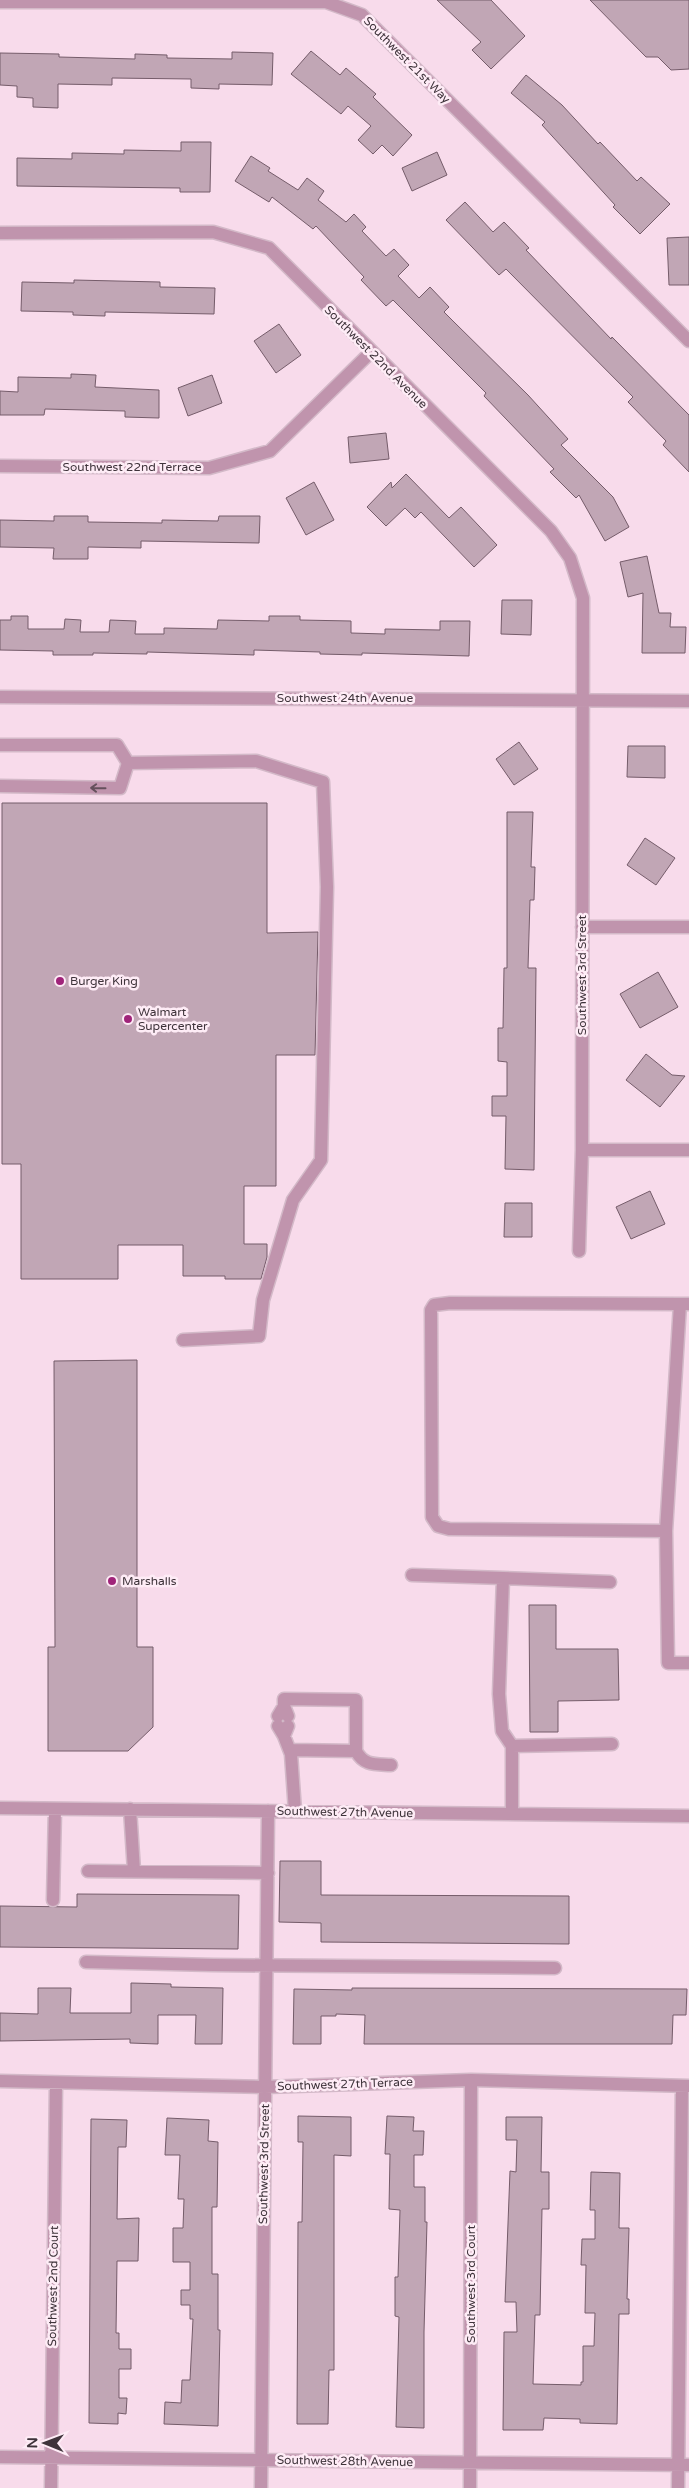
<svg xmlns="http://www.w3.org/2000/svg" width="689" height="2488" viewBox="0 0 689 2488" font-family="'Varela Round',sans-serif">
  <style>
    .building { fill: #c1a6b5; stroke: #755c6a }
    .lines { fill: none; stroke-linecap: round; stroke-linejoin: round }
    .minor-casing { stroke: #d3b9c8; stroke-width: 15 }
    .minor { stroke: #c094ad; stroke-width: 12 }
    .oneway { stroke: #65505c }
    .poi-dot { fill: #a0247a; stroke: #feecf6; stroke-width: 2 }
    .labels { text-anchor: middle; stroke-width: 5; stroke-linejoin: round; paint-order: stroke }
    .street-label { font-size: 12px; fill: #3e333a; stroke: #feecf6 }
    .poi-label { font-size: 12px; fill: #3e333a; stroke: #feecf6; text-anchor: start }
  </style>
  <rect width="100%" height="100%" fill="#f8dbeb"/>
  <path class="building" d="M437,0H491L525,36L491,69L472,50L481,42Z
    M590,0H689V69L671,70L658,57H646Z
    M311,51L340,75L346,68L376,94L373,97L412,135L393,156L382,145L373,154L358,140L371,126L348,106L341,114L291,74Z
    M232,52L273,53L272,85L219,84V89L191,88V79L112,78V85L58,84V108L33,107V98L17,97V86L0,85V53L59,54V57L135,59V54L167,55V58L232,59Z
    M526,75L562,105L598,144L600,142L637,181L641,177L670,204L640,234L613,207L615,205L542,125L545,122L511,93Z
    M181,142H211L210,192H180V188L17,186V158L72,159V153L124,154V150L181,151Z
    M437,152L447,175L412,191L402,168Z
    M251,156L270,168L268,171L298,190L307,178L324,191L318,200L346,222L354,214L366,227L362,231L386,256L394,249L409,265L398,276L419,298L430,287L449,307L444,312L454,322L528,395L568,439L561,445L613,497L629,527L605,541L579,495L576,498L550,472L554,469L484,396L486,393L393,300L386,306L361,280L364,277L316,226L313,229L272,197L269,202L235,181Z
    M465,202L493,232L504,222L529,248L526,250L611,339L612,337L689,415V472L663,445L666,441L628,402L633,397L506,269L499,275L446,220Z
    M689,237V285H669L667,238Z
    M74,280L160,282V287L215,288L214,314L105,312V316L73,315V312L21,311L22,282L74,283Z
    M279,324L301,355L276,373L254,341Z
    M71,374L96,375L95,387L159,390V418L125,417V411L45,409L44,415H0V391L18,392V377L71,378Z
    M212,375L222,403L188,416L178,388Z
    M386,433L389,459L350,463L348,437Z
    M406,474L449,518L461,507L497,545L474,567L421,512L415,518L405,508L386,526L367,507L391,482L392,488Z
    M314,482L334,520L306,535L286,498Z
    M54,516H88V522L162,523V520L218,521L219,516H260L259,543L141,541V548L88,547V559H53L54,548L0,547V520L54,521Z
    M647,556L659,613H671L670,627H686L685,653H642L643,593L628,597L620,562Z
    M502,600H532L531,635L501,634Z
    M11,616H28V629H64L65,619L81,620L80,632H109L110,620L136,621L135,634H164V628L217,629L218,620L269,621V616H300V620L351,621V633L385,634V629L440,630V621H470L469,656L362,653V655L320,654V652L254,650V655L147,652V654L93,653V655H53V651L0,650V620H11Z
    M519,742L538,769L514,785L496,759Z
    M628,746H665V778L627,777Z
    M2,803H267V933L318,932L315,1055H276V1186H244V1244H267V1257L261,1279H225V1276H183V1245H118V1279H21V1164H2Z
    M507,812H533L531,867H535L534,900H530L528,968H536L534,1170L505,1169L506,1116H492V1096H507V1062L498,1061V1028H503L504,968H507Z
    M645,838L675,858L656,885L627,865Z
    M658,972L678,1007L640,1028L620,994Z
    M646,1054L672,1075L685,1076L660,1107L626,1080Z
    M650,1191L665,1224L631,1239L616,1207Z
    M505,1203H532V1237H504Z
    M137,1360V1647H153V1727L128,1751H48V1647H55L54,1361Z
    M529,1605H556V1649H618L619,1700L558,1701V1732H530Z
    M280,1861H321V1895L569,1896V1944L321,1942V1923L279,1922Z
    M77,1894L239,1895L238,1949L0,1947V1906L77,1907Z
    M131,1983L171,1984V1987L223,1988L222,2044H195L196,2015H158V2044L130,2043V2039L0,2041V2013L38,2014V1988H71L70,2013H131Z
    M352,1988L687,1989L686,2015H673L672,2044H364L365,2015L336,2014V2016H321V2044H293L294,1989L352,1990Z
    M298,2116L351,2117V2156L334,2155V2370H329L328,2424H297L298,2222H302L303,2142H298Z
    M387,2116L414,2117L413,2131H424L423,2155H414V2187H425V2222H427L424,2332V2428L396,2427L399,2317L395,2316V2277H398L400,2210L389,2209L390,2154H385Z
    M506,2117H542L541,2172H549V2209H542L540,2315H535L533,2384L581,2385V2382H583V2346H594L595,2313H585L586,2265H581L582,2239H595V2210H590L591,2172L620,2173L619,2228H629L627,2299H629V2314H619L617,2424L580,2423V2419L544,2418L543,2430H503L504,2332H517L516,2302H505L510,2171L516,2172L517,2140H506Z
    M167,2118L209,2120L208,2141L218,2142L217,2207H212V2274H218V2330H220L218,2426L164,2424L165,2402L181,2403L182,2380H190L193,2319H190V2305H181V2290H190V2262H173V2228H183L184,2199H178L180,2155H165Z
    M91,2119L127,2120L126,2147H118L117,2219L139,2218L138,2261H117L116,2333H119V2349H131V2369H119V2398H127L126,2414L118,2413V2424L89,2423Z"/>
  <g class="lines">
    <defs>
      <path id="minor" d="M0,2H326L362,15L689,341
        M0,233L213,232L269,248L551,531L570,558L583,598L582,1150L579,1251
        M0,466L209,468L270,451L371,352
        M0,697L689,701
        M0,745H117L128,763L256,761L323,782L327,887L321,1160L293,1200L263,1300L259,1336L183,1340
        M0,786L120,788L128,763
        M582,927H689
        M582,1150H689
        M680,1304L666,1531L449,1529L438,1526L432,1517L431,1310L434,1305L450,1303L680,1304H689
        M666,1531L668,1663H689
        M412,1575L503,1578L499,1694L502,1731L512,1746
        M503,1578L610,1582
        M284,1706V1699L356,1700V1751L290,1750
        M278,1716L284,1706L288,1716
        M278,1726L284,1736L288,1726
        M284,1736L291,1754L295,1811
        M356,1751C364,1766 375,1764 391,1765
        M0,1808L689,1816
        M130,1809L134,1871
        M512,1814V1746L612,1744
        M88,1871L268,1873
        M53,1900L55,1809
        M86,1962L213,1965L555,1968
        M0,2081L265,2087L471,2080L689,2086
        M0,2457L689,2465
        M51,2488L56,2084
        M261,2488L268,1811
        M470,2488L471,2080
        M678,2488L682,2086"/>
    </defs>
    <use href="#minor" class="minor-casing"/>
    <use href="#minor" class="minor"/>
  </g>
  <defs><path id="oneway-shaft" d="M-6 0H5M1.5-3L5.5 0L1.5 3" fill="none" stroke-width="1.6" stroke-linecap="round" stroke-linejoin="round" transform="scale(1.25)"/></defs>
  <use class="oneway" href="#oneway-shaft" transform="translate(98 788) rotate(-179)"/>
  <g class="poi-dot">
    <circle cx="60" cy="981" r="5"/>
    <circle cx="128" cy="1019" r="5"/>
    <circle cx="112" cy="1581" r="5"/>
  </g>
  <g class="labels">
    <g class="street-label">
      <text transform="translate(407 60) rotate(45)" y="4">Southwest 21st Way</text>
      <text transform="translate(376 357) rotate(45)" y="4">Southwest 22nd Avenue</text>
      <text x="132" y="471">Southwest 22nd Terrace</text>
      <text x="345" y="702">Southwest 24th Avenue</text>
      <text transform="translate(582 975) rotate(-90)" y="4">Southwest 3rd Street</text>
      <text transform="translate(345 1812) rotate(1)" y="4">Southwest 27th Avenue</text>
      <text transform="translate(345 2084) rotate(-2)" y="4">Southwest 27th Terrace</text>
      <text transform="translate(264 2164) rotate(-89)" y="4">Southwest 3rd Street</text>
      <text transform="translate(471 2284) rotate(-90)" y="4">Southwest 3rd Court</text>
      <text transform="translate(53 2286) rotate(-89)" y="4">Southwest 2nd Court</text>
      <text transform="translate(345 2461) rotate(1)" y="4">Southwest 28th Avenue</text>
    </g>
    <g class="poi-label">
      <text x="70" y="985">Burger King</text>
      <text x="138" y="1016">Walmart<tspan x="138" dy="14">Supercenter</tspan></text>
      <text x="122" y="1585">Marshalls</text>
    </g>
  </g>
  <g transform="translate(45 2443) rotate(271)" stroke="#feecf6" stroke-width="4" paint-order="stroke">
  <path d="M0-4L9 19L0 12L-9 19Z" fill="#3e333a"/>
  <text y="-8" font-size="14" font-weight="bold" text-anchor="middle" fill="#3e333a">N</text>
  </g>
</svg>
